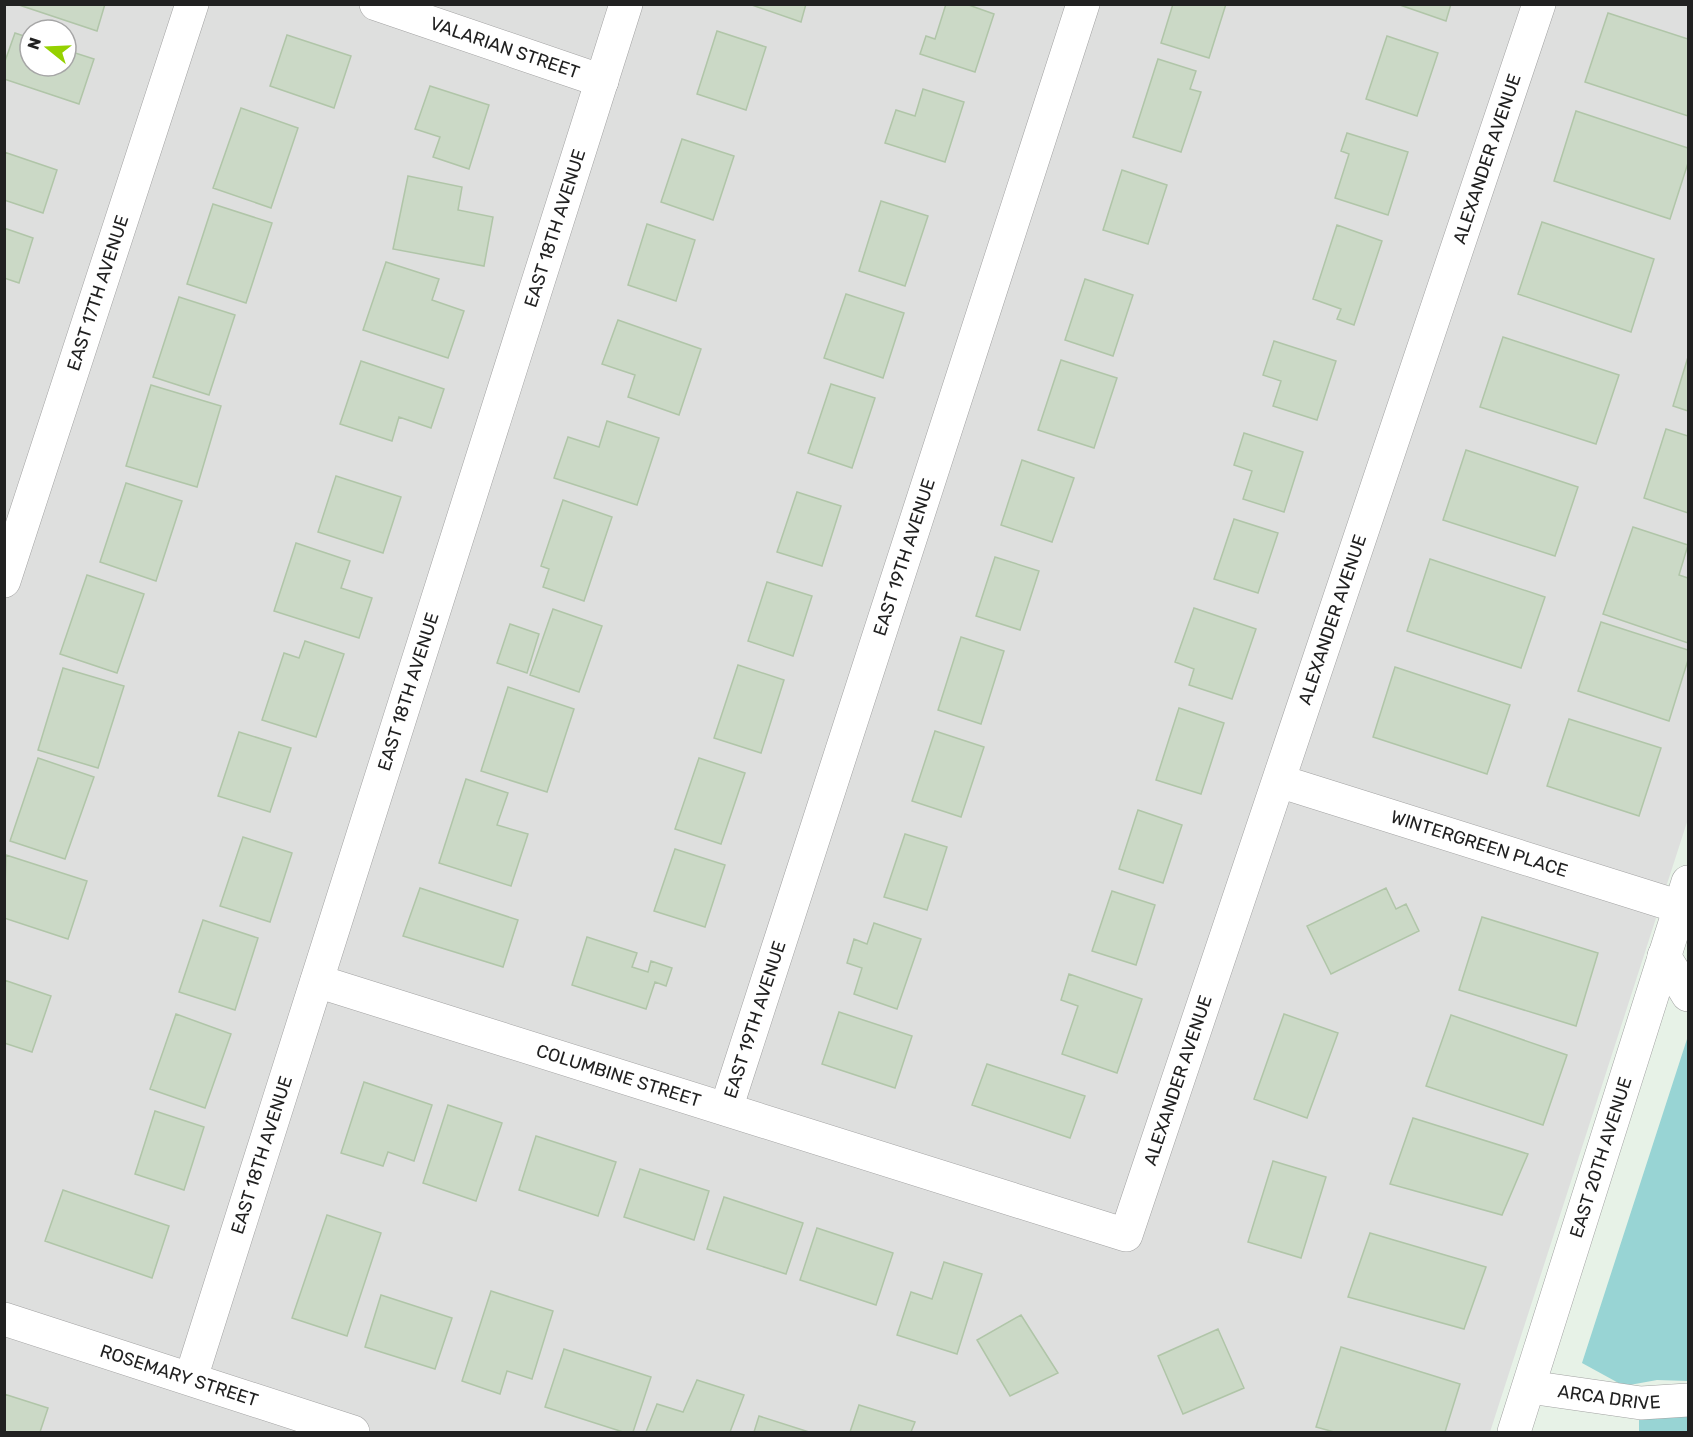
<svg xmlns="http://www.w3.org/2000/svg" width="1693" height="1437" viewBox="0 0 1693 1437" font-family="Rubik,sans-serif">
  <style>
    .residential { fill: #dedfde; fill-rule: evenodd }
    .forest { fill: #98d4d4 }
    .building { fill: #cbd9c6; stroke: #b0c5a8; stroke-width: 1.5 }
    .lines { fill: none; stroke-linecap: round; stroke-linejoin: round }
    .minor-casing { stroke: #a2a2a2; stroke-width: 34 }
    .minor { stroke: #fff; stroke-width: 33 }
    .labels { text-anchor: middle; stroke-width: 4.5; stroke-linejoin: round; paint-order: stroke }
    .street-label { font-size: 18px; fill: #212121; stroke: #fff }
  </style>
  <rect width="100%" height="100%" fill="#e7f2e7"/>
  <path class="residential" d="M5,5H1688V819L1490,1432H5ZM30,30H66V66H30Z"/>
  <path class="forest" d="M1688,1036V1381L1657,1380L1624,1386L1582,1363Z
    M1639,1416L1688,1417V1432H1639Z"/>
  <path class="building" d="M16,4H105L97,31Z
    M749,4H806L801,22Z
    M946,4H966L994,14L975,72L920,54L926,36L935,39Z
    M1173,4H1226L1209,58L1161,43Z
    M1397,4H1451L1446,21Z
    M1608,13L1688,39V116L1585,82Z
    M717,31L766,47L746,110L697,94Z
    M15,33L30,38V66H66V50L94,59L79,104L4,79V64Z
    M287,35L351,56L334,108L270,86Z
    M1387,36L1438,53L1417,116L1366,99Z
    M1158,59L1196,71L1190,89L1201,92L1181,152L1133,137Z
    M430,86L489,105L469,169L433,157L440,137L415,129Z
    M923,89L964,102L945,162L885,143L896,110L915,116Z
    M241,108L298,128L271,208L213,188Z
    M1576,111L1688,148V163L1670,219L1554,181Z
    M1347,133L1408,152L1388,215L1335,198L1349,154L1341,151Z
    M682,139L734,156L713,220L661,202Z
    M4,152L57,170L43,213L4,200Z
    M1122,170L1167,185L1148,244L1103,230Z
    M408,176L462,187L458,210L493,217L484,266L393,249Z
    M881,201L928,216L905,286L859,271Z
    M213,204L272,223L246,303L187,284Z
    M1542,222L1654,259L1631,332L1518,294Z
    M647,224L695,240L676,301L628,285Z
    M1337,225L1382,241L1354,325L1337,319L1341,309L1313,299Z
    M4,228L33,238L19,283L4,278Z
    M386,262L439,279L432,300L464,311L448,358L363,330Z
    M1085,279L1133,295L1113,356L1065,340Z
    M846,294L904,313L883,378L824,358Z
    M179,297L235,315L209,395L153,377Z
    M618,320L701,349L679,415L628,397L635,375L602,364Z
    M1503,337L1619,375L1596,444L1480,407Z
    M1274,341L1336,361L1317,420L1273,406L1281,381L1263,375Z
    M1688,357V411L1673,406Z
    M1061,360L1117,378L1094,448L1038,430Z
    M361,361L444,389L431,428L399,417L392,441L340,424Z
    M831,384L875,398L852,468L808,453Z
    M151,385L221,406L197,487L126,466Z
    M607,421L659,438L637,505L554,478L568,437L599,447Z
    M1666,429L1688,436V513L1644,498Z
    M1244,433L1303,452L1284,512L1243,499L1252,471L1234,465Z
    M1466,450L1578,487L1555,556L1443,520Z
    M1022,460L1074,478L1052,542L1001,525Z
    M336,476L401,497L383,553L318,532Z
    M126,483L182,501L156,581L100,562Z
    M797,492L841,506L822,566L777,552Z
    M563,500L612,517L584,601L543,587L549,569L541,566Z
    M1234,519L1278,533L1258,593L1214,579Z
    M1633,527L1688,545L1679,575L1688,578V643L1603,614Z
    M296,543L350,561L341,588L372,598L359,638L274,611Z
    M995,557L1039,571L1020,630L976,616Z
    M1430,559L1545,597L1521,668L1407,631Z
    M87,575L144,594L117,673L60,654Z
    M767,582L812,596L793,656L748,641Z
    M1194,608L1256,629L1232,699L1189,685L1194,669L1175,662Z
    M553,609L602,626L579,692L530,675Z
    M1601,622L1688,650V660L1669,721L1578,691Z
    M510,624L539,634L527,673L497,663Z
    M961,637L1004,651L981,724L938,710Z
    M305,641L344,654L316,737L262,720L284,653L299,658Z
    M738,665L784,680L761,753L714,738Z
    M1395,667L1510,705L1487,774L1373,737Z
    M63,668L124,686L98,768L38,750Z
    M508,687L574,709L547,792L481,771Z
    M1179,708L1224,723L1201,794L1156,780Z
    M1569,719L1661,748L1639,816L1547,786Z
    M935,731L984,747L961,817L912,801Z
    M239,732L291,748L270,812L218,796Z
    M38,758L94,777L65,859L10,841Z
    M699,758L745,773L721,844L675,829Z
    M466,779L508,793L497,825L528,834L511,886L439,863Z
    M1138,810L1182,825L1163,883L1119,869Z
    M905,834L947,847L927,910L884,897Z
    M243,837L292,853L270,922L220,906Z
    M675,849L725,865L705,927L654,911Z
    M6,855L87,881L68,939L4,918Z
    M420,888L518,920L503,967L403,936Z
    M1386,888L1396,909L1406,904L1419,931L1331,974L1307,926Z
    M1112,891L1155,905L1136,965L1092,951Z
    M1482,917L1598,953L1576,1026L1459,990Z
    M203,920L258,938L235,1010L179,992Z
    M874,923L921,939L897,1009L854,994L862,968L847,963L854,939L867,944Z
    M587,937L637,953L632,967L648,972L651,961L672,968L666,986L655,982L646,1009L572,985Z
    M1069,974L1142,999L1117,1073L1062,1054L1078,1006L1061,1000Z
    M4,980L51,996L32,1052L4,1043Z
    M839,1012L912,1036L895,1088L822,1064Z
    M176,1014L231,1034L205,1108L150,1089Z
    M1284,1014L1338,1033L1307,1118L1254,1099Z
    M1451,1015L1567,1055L1543,1125L1426,1086Z
    M987,1064L1085,1096L1070,1138L972,1105Z
    M364,1082L432,1105L414,1161L388,1152L383,1166L341,1153Z
    M448,1105L502,1123L476,1201L423,1183Z
    M155,1111L204,1127L184,1190L135,1174Z
    M1413,1118L1528,1154L1502,1215L1390,1184Z
    M536,1136L616,1162L598,1216L519,1190Z
    M1273,1161L1326,1177L1301,1258L1248,1242Z
    M640,1169L709,1191L694,1240L624,1217Z
    M63,1190L169,1226L152,1278L45,1241Z
    M724,1197L803,1223L786,1274L707,1249Z
    M327,1215L381,1233L347,1336L292,1318Z
    M817,1228L893,1253L876,1305L800,1280Z
    M1370,1233L1486,1267L1464,1329L1348,1297Z
    M944,1262L982,1274L957,1354L897,1335L911,1292L932,1299Z
    M491,1291L553,1311L532,1379L507,1371L500,1394L462,1381Z
    M381,1295L452,1318L435,1369L365,1347Z
    M1021,1315L1058,1373L1010,1396L977,1340Z
    M1218,1329L1244,1388L1183,1414L1158,1356Z
    M1341,1347L1460,1384L1445,1432H1334L1316,1427Z
    M564,1349L651,1377L633,1432H623L545,1407Z
    M697,1380L744,1395L730,1432H646L657,1404L683,1412Z
    M4,1394L48,1408L40,1432H4Z
    M859,1405L915,1422L911,1432H850Z
    M759,1416L809,1432H754Z"/>
  <g class="lines">
    <defs>
      <g id="minor">
        <path id="s1" d="M376,4L602,81"/>
        <path id="s2" d="M4,581L192,4"/>
        <path id="s3" d="M1279,781L1680,907"/>
        <path d="M1664,956L1688,995"/>
        <path id="s4" d="M317,981L1126,1235L1539,4"/>
        <path id="s5" d="M726,1109L1083,4"/>
        <path id="s6" d="M4,1319L353,1432"/>
        <path id="s7" d="M191,1378L626,4"/>
        <path id="s8" d="M1529,1387L1641,1403L1688,1400"/>
        <path id="s9" d="M1514,1432L1688,882"/>
      </g>
    </defs>
    <use href="#minor" class="minor-casing"/>
    <use href="#minor" class="minor"/>
  </g>
  <g class="labels">
    <g class="street-label">
      <text dy="6" stroke="none"><textPath href="#s1" startOffset="136">VALARIAN STREET</textPath></text>
      <text dy="6" stroke="none"><textPath href="#s4" startOffset="1983">ALEXANDER AVENUE</textPath></text>
      <text dy="6" stroke="none"><textPath href="#s7" startOffset="1206">EAST 18TH AVENUE</textPath></text>
      <text dy="6" stroke="none"><textPath href="#s2" startOffset="303">EAST 17TH AVENUE</textPath></text>
      <text dy="6" stroke="none"><textPath href="#s5" startOffset="580">EAST 19TH AVENUE</textPath></text>
      <text dy="6" stroke="none"><textPath href="#s4" startOffset="1497">ALEXANDER AVENUE</textPath></text>
      <text dy="6" stroke="none"><textPath href="#s7" startOffset="720">EAST 18TH AVENUE</textPath></text>
      <text dy="6" stroke="none"><textPath href="#s3" startOffset="210">WINTERGREEN PLACE</textPath></text>
      <text dy="6" stroke="none"><textPath href="#s5" startOffset="94">EAST 19TH AVENUE</textPath></text>
      <text dy="6" stroke="none"><textPath href="#s4" startOffset="316">COLUMBINE STREET</textPath></text>
      <text dy="6" stroke="none"><textPath href="#s4" startOffset="1011">ALEXANDER AVENUE</textPath></text>
      <text dy="6" stroke="none"><textPath href="#s7" startOffset="234">EAST 18TH AVENUE</textPath></text>
      <text dy="6" stroke="none"><textPath href="#s9" startOffset="288">EAST 20TH AVENUE</textPath></text>
      <text dy="6" stroke="none"><textPath href="#s6" startOffset="184">ROSEMARY STREET</textPath></text>
      <text dy="6" stroke="none"><textPath href="#s8" startOffset="81">ARCA DRIVE</textPath></text>
    </g>
  </g>
  <rect width="1693" height="1437" fill="none" stroke="#212121" stroke-width="12"/>
  <g transform="translate(48 48) rotate(288)"><circle r="28" fill="#ffffff" stroke="#a6a6a6" stroke-width="1.5"/>
  <path d="M0-4.5L10 22L0 15L-10 22Z" fill="#95d100"/>
  <text y="-9" font-size="16" font-weight="bold" text-anchor="middle" fill="#212121">N</text>
  </g>
</svg>
